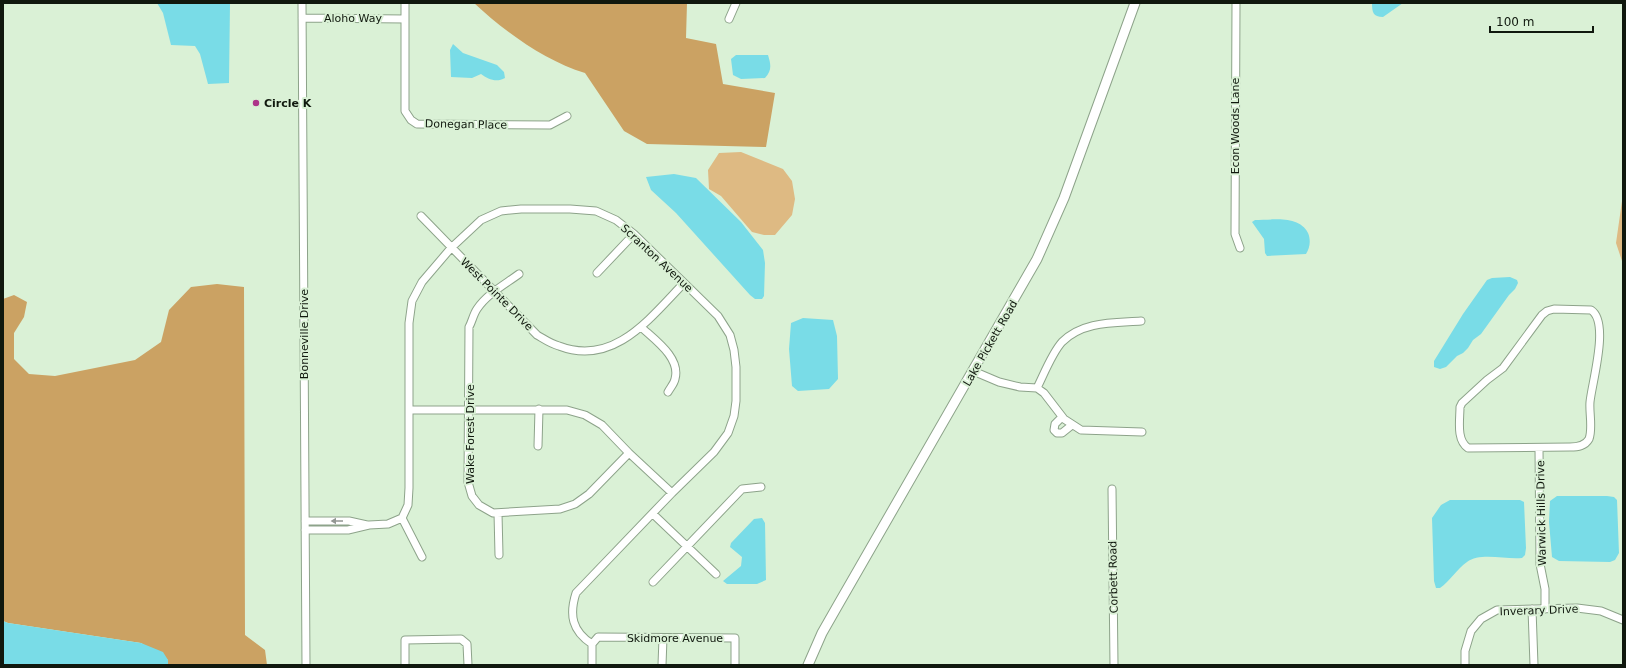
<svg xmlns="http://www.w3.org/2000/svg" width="1626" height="668" viewBox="0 0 1626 668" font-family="'DejaVu Sans',sans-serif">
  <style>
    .green { fill: #deba83 }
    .forest { fill: #cba263 }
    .water { fill: #79dce7 }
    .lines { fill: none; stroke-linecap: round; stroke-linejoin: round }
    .minor-casing { stroke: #8da38a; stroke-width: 9 }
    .major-casing { stroke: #8da38a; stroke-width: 11 }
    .minor { stroke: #fff; stroke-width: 7 }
    .major { stroke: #fff; stroke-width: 9 }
    .oneway { fill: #939793 }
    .poi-dot { fill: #ad3489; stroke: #daf1d6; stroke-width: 1.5 }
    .labels { text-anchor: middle; stroke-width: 4; stroke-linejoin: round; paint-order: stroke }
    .street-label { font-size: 11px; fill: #10180e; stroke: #daf1d6 }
    .poi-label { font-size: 11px; font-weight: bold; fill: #10180e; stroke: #daf1d6; text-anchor: start }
  </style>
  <rect width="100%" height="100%" fill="#daf1d6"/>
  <path class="green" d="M741,152L783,169L792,181L795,199L792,215L775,235H764L752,232L721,196L709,189L708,170L719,153Z
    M1623,194V264L1616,243Z"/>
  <path class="forest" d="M474,3H687L686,38L716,44L723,84L775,93L766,147L647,144L624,131L585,73C545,61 504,31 474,3Z
    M217,284L244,287L245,635L265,650L267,665H168V660L141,643L8,623L3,621V299L14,295L27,302L24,317L14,333V359L29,374L55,376L135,360L161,342L169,310L191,287Z"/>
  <path class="water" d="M157,3H230L229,83L208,84L200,54L195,46L171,45L163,13Z
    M1372,3H1403L1383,17C1373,17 1372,12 1372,3Z
    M453,44L463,53L497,65L504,72L505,78C496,83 488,79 481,74L472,78L451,77L450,50Z
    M736,55H768C771,65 772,70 765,78L741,79L733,75L731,59Z
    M674,174L696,178L741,222L763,250L765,263L764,296L762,299H755L750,295L676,213L651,190L646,177Z
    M1255,220C1271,220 1299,215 1308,233C1311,240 1310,248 1306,254L1267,256L1265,253L1264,239L1252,222Z
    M1510,277L1517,280L1518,283L1515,289L1509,295L1481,334L1473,340L1468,348L1463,353L1457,356L1446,367L1440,369L1434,367V361L1463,314L1487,280L1492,278Z
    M803,318L833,320L837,336L838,379L829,389L798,391L792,386L789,349L791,323Z
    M1557,496H1607L1614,497L1617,500L1619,553L1615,560L1610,562L1559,561L1552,557L1549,522L1550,501Z
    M1450,500H1520L1524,502L1526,548L1525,555L1522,558C1507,560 1480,552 1467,562C1457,569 1450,581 1440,588H1436L1434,581L1432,518L1441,505Z
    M762,518L765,523L766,580L757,584H727L723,581L741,566L742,557L730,547L731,543L754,519Z
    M3,621L8,623L141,643L163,652L168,660V665H3Z"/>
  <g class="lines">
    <defs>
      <path id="minor" d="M302,3L306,665
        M405,3V111L411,120L417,124L550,125L567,116
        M1236,3L1235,234L1240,248
        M302,18L405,19
        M729,19L736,3
        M421,216L537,335C544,339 551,344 559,346C614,367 650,318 684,283
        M597,273L634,234
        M519,274C504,285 487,294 477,309C473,315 472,322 469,327L468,482L472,496L479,505L493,513L560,509L575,504L589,494L629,453
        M1554,309L1591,310C1610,322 1592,382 1590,402C1589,413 1593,428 1589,439C1585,446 1578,447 1570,447L1468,448C1456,440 1460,420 1460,407L1462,403L1487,380L1503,368L1542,315L1547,311Z
        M641,327C655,340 681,358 675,379C674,384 670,388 668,392
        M973,371L999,382L1020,387L1037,388L1044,393L1064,419L1081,430L1142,432
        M1037,388C1044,374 1052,353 1062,342C1083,321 1114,323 1141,321
        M410,410H567L585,415L602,425L629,453L672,493
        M1062,417L1055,424L1054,430L1057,433H1062L1072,425
        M538,446L539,409
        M1539,448L1540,564L1545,589V609
        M1112,489L1114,665
        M498,513L499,555
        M653,514L716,574
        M402,518L422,557
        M305,521H349L367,525
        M305,530H348L369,525L388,524L402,518L408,505L409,488V323L412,301L422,282L451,248L481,220L501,211L521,209H570L596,211L616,220L634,234L718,316L730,335L734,350L736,367V401L734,416L728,433L714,452L672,493L576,593C569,615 572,631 592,644
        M653,582L742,489L761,487
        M1532,609L1534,665
        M592,644L598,637L735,638V665
        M592,644V665
        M405,665V640L461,639L467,644L468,665
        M662,665L663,638
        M1465,665V651L1471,631L1481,619L1497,610L1577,608L1601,611L1623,620"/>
      <path id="major" d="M808,665L822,633L838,605L1037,259L1064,198L1135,3"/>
    </defs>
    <use href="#minor" class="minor-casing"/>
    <use href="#major" class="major-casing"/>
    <use href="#minor" class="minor"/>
    <use href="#major" class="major"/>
  </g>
  <defs><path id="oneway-solid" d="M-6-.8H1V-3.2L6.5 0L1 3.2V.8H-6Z"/></defs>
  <use class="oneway" href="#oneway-solid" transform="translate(337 521) rotate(-180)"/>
  <circle class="poi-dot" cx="256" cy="103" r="4"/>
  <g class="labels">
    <g class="street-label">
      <text x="353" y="22">Aloho Way</text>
      <text transform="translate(466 124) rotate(1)" y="4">Donegan Place</text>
      <text transform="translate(1235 126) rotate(-90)" y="4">Econ Woods Lane</text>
      <text transform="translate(657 258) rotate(43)" y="4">Scranton Avenue</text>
      <text transform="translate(497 294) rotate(45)" y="4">West Pointe Drive</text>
      <text transform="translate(304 334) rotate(-90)" y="4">Bonneville Drive</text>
      <text transform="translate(990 343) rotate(-60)" y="4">Lake Pickett Road</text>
      <text transform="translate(470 434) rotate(-90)" y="4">Wake Forest Drive</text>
      <text transform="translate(1541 513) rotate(-91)" y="4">Warwick Hills Drive</text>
      <text transform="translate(1113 577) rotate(-91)" y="4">Corbett Road</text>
      <text transform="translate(1539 610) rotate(-2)" y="4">Inverary Drive</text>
      <text x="675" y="642">Skidmore Avenue</text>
    </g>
    <g class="poi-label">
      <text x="264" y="107">Circle K</text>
    </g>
  </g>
  <rect width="1626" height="668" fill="none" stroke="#10180e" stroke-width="8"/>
  <path d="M1490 26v6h103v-6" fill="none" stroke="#10180e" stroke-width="2"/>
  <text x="1496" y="26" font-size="12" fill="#10180e" stroke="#daf1d6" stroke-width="3" paint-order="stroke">100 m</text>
</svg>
